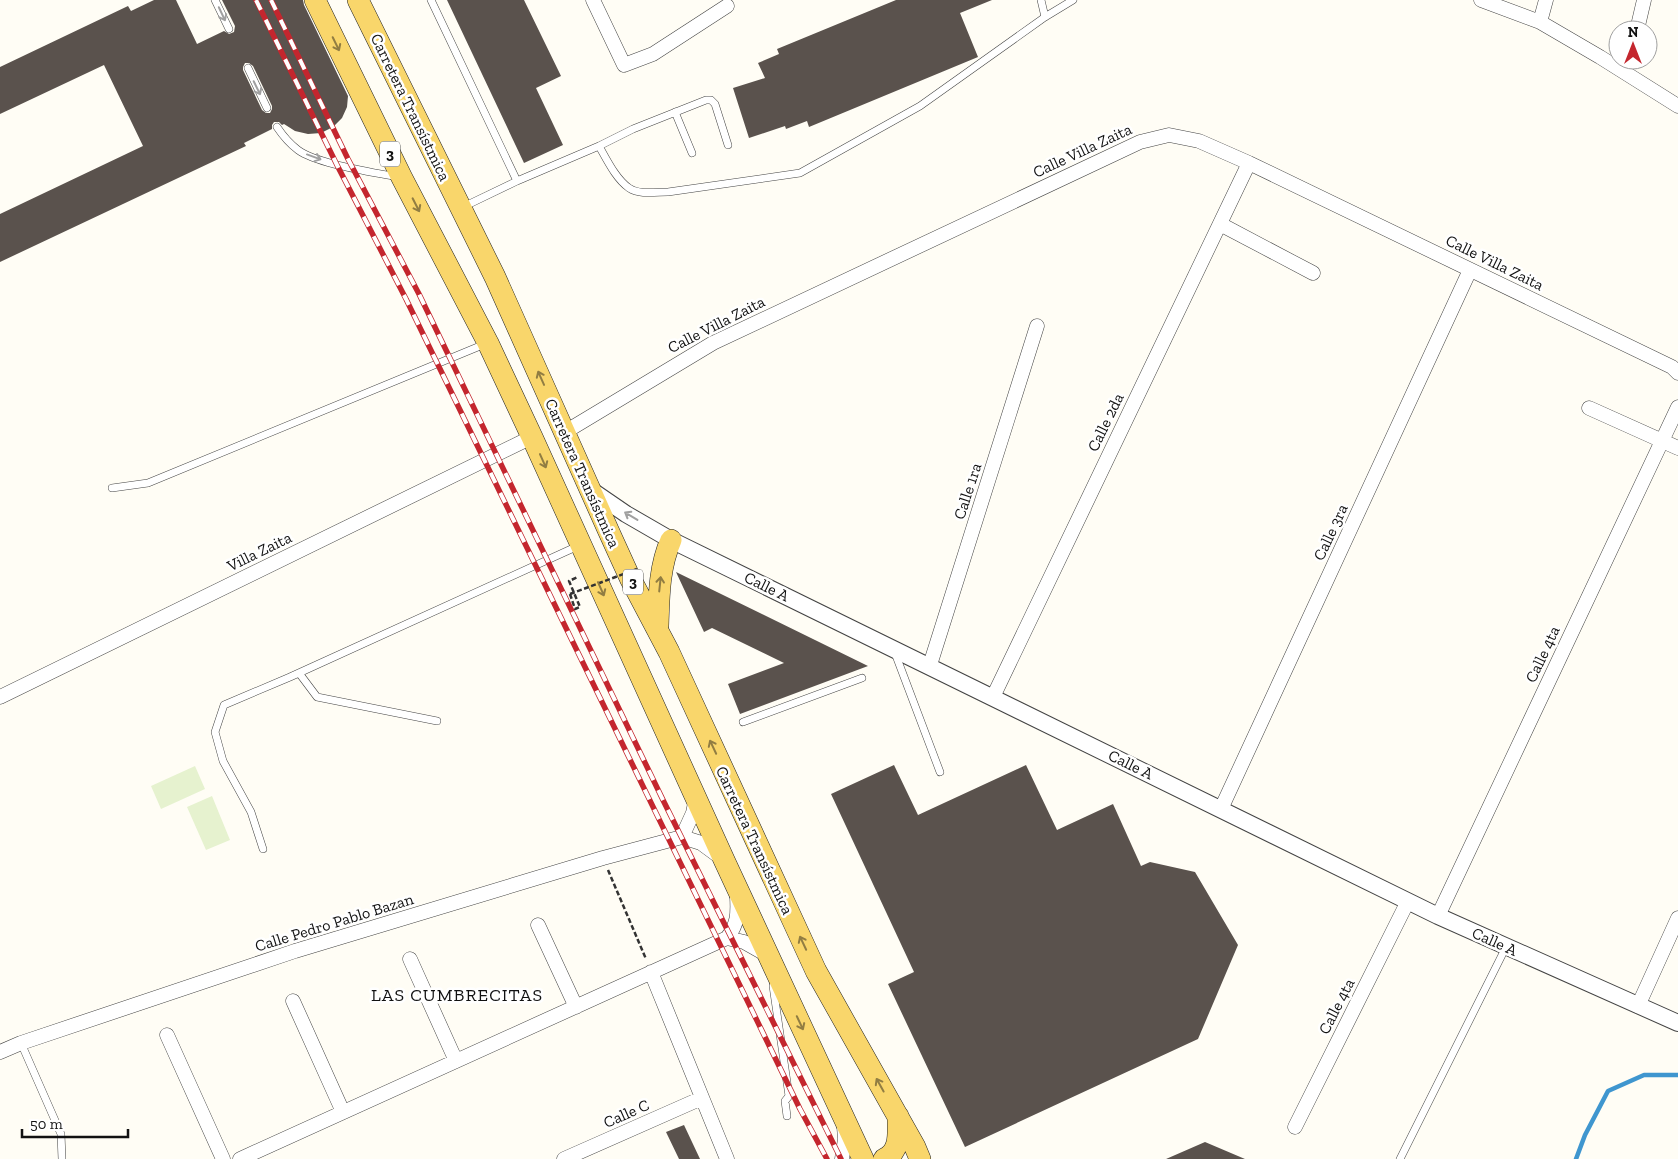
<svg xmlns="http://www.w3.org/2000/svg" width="1678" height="1159" viewBox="0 0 1678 1159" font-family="'Zilla Slab',serif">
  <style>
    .pitch { fill: #e6f2cf }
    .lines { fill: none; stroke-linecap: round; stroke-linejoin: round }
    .stream { stroke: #3f96cf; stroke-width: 4.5 }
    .building { fill: #5a524d; fill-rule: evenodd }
    .service-casing { stroke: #444; stroke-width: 8 }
    .minor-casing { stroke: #444; stroke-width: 15 }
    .tertiary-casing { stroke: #444; stroke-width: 18 }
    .primary-casing { stroke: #222; stroke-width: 22 }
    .path { stroke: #333; stroke-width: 2.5; stroke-dasharray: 5 2.5; stroke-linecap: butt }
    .service { stroke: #fff; stroke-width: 7 }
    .minor { stroke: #fff; stroke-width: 14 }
    .tertiary { stroke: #fff; stroke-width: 16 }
    .primary { stroke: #f9d66b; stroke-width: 21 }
    .rail-casing { stroke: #c4262e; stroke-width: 5.5 }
    .rail { stroke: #fff; stroke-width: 4; stroke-dasharray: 11; stroke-linecap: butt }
    .path-bridge { stroke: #333; stroke-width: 2.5; stroke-dasharray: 5 2.5; stroke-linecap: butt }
    .oneway { stroke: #a0a0a0 }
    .oneway2 { stroke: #917d42 }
    .labels { text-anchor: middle; stroke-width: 5; stroke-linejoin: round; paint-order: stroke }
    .shield { fill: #fff; stroke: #585858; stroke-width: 1 }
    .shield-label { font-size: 15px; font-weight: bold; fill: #111 }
    .street-label { font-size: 16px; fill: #111; stroke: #fff }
    .neighbourhood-label { font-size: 18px; letter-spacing: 1px; fill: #111; stroke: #fff }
  </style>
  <rect width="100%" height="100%" fill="#fffdf5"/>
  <path class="pitch" d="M195,766L205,789L161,809L151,786Z
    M212,796L230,840L206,850L187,807Z"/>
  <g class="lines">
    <path class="stream" d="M1576,1159L1585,1135L1608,1091L1644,1075H1678"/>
  </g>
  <path class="building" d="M154,0H176L197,44L224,31L229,34L234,32L235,26L222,0H303L304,5L348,96L347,107L342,118L333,127L321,133L308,134L295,131L284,124L282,125L279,122H274L272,125V129L244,143L246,146L0,262V214L143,146L104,65L0,114V67L128,6L131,11ZM245,63H249L253,66L272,106V109L270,113H266L262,110L243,70V67Z
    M447,0H524L561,76L536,88L563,145L524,163Z
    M896,0H992L960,13L978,57L809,127L807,121L786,129L785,126L749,138L733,88L765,78L758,63L779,54L777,49Z
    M676,572L868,666L740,714L728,684L784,663L712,628L704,632Z
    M894,765L918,815L1026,765L1057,830L1113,804L1141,866L1150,862L1195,872L1238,945L1198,1039L965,1147L888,984L914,972L831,794Z
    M684,1125L700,1159H679L666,1132Z
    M1205,1142L1245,1159H1166Z"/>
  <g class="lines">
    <defs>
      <path id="service" d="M215,0L229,29
        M431,0L517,181
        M1041,0L1045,17
        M248,68L267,108
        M675,112L692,153
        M277,127C283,136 290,144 298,150C317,164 373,172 397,177
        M599,146C607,160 616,179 629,188C639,195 656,192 668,192L800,173L920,106L1045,17L1073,0
        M463,207L517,181L599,146L633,129L706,100H711L715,104L728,145
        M112,488L148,483L485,344
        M895,653L940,772
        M299,673L317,697L437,721
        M743,722L862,678
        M263,849L251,812L223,761L215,732L224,705L290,677L578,546
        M773,986L789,1096L785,1101L787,1116
        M21,1043L61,1134L62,1159
        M1400,1159L1506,947"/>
      <path id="minor" d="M593,0L624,65L653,54L727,6
        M1481,0L1540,22L1600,57L1678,106
        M1540,22L1546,0
        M1637,30L1644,0
        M1220,224L1313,273
        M1589,408L1678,448
        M565,432L713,343L1140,142L1169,135L1199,141L1249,163L1672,367L1678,373
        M930,665L1037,326
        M0,697L532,437
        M993,697L1249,163
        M1221,809L1470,270
        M682,837L693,813L696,798
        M1438,916L1678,407
        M538,925L576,1007
        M727,938L744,942L767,955
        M410,959L456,1061
        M651,972L727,1159
        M293,1001L343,1112
        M1638,1006L1678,918
        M167,1035L223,1159
        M0,1052L21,1043L295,951L603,858L682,837L701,843L720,857
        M1295,1127L1408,901
        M240,1159L727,938C738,924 738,914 737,896
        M564,1159L702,1098
        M842,1159L845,1139L844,1126"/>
      <path id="tertiary" d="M591,490L626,514L671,540L1438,916L1678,1023"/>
      <path id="primary" d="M315,0L402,178L488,343L532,437L725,862L863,1159
        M358,0L495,277L609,532L630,578L669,652L816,971L915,1147L920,1159
        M658,626C659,596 659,567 671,540
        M884,1159C901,1152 898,1132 898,1116"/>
    </defs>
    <use href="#service" class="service-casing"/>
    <use href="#minor" class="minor-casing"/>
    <use href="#tertiary" class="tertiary-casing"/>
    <use href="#primary" class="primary-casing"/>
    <path class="path" d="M570,594L575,609L580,607L569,581L578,577
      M608,870L646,959"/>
    <use href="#service" class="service"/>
    <use href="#minor" class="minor"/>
    <use href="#tertiary" class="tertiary"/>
    <use href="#primary" class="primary"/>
    <defs>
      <path id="rail" d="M256,0L337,165L406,299L800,1109L827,1159
        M271,0L348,159L419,294L663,800L841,1159"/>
    </defs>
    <use href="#rail" class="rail-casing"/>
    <use href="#rail" class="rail"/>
    <path class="path-bridge" d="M570,594L637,569"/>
  </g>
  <defs><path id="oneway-shaft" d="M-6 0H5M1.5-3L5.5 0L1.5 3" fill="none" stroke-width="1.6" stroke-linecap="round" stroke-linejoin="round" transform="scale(1.25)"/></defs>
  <g class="oneway">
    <use href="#oneway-shaft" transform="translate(222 14) rotate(65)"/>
    <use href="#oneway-shaft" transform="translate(257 88) rotate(64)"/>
    <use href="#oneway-shaft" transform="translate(314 157) rotate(20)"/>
    <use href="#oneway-shaft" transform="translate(631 516) rotate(-149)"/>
  </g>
  <g class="oneway2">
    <use href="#oneway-shaft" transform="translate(336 44) rotate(64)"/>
    <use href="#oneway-shaft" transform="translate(416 205) rotate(63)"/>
    <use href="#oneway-shaft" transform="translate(541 378) rotate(-114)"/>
    <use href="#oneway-shaft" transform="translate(543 461) rotate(66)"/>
    <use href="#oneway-shaft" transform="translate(660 584) rotate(-84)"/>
    <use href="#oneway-shaft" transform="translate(601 589) rotate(66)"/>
    <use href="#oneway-shaft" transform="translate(713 747) rotate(-115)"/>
    <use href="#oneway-shaft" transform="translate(803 943) rotate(-115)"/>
    <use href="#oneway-shaft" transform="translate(800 1023) rotate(65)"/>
    <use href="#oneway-shaft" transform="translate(880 1085) rotate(-119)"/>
  </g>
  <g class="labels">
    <g class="shield">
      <rect x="380" y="141.5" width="20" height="25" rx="4"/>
      <rect x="623" y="569.5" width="20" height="25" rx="4"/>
    </g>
    <g class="shield-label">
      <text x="390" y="159">3</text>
      <text x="633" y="587">3</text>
    </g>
    <g class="street-label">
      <text transform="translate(411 107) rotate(64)" y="6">Carretera Transístmica</text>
      <text transform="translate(1082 150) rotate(-25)" y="6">Calle Villa Zaita</text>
      <text transform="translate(1495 262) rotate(26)" y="6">Calle Villa Zaita</text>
      <text transform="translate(716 324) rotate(-27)" y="6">Calle Villa Zaita</text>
      <text transform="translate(1105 422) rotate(-64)" y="6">Calle 2da</text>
      <text transform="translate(583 473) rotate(66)" y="6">Carretera Transístmica</text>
      <text transform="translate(967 491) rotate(-72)" y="6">Calle 1ra</text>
      <text transform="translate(1330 532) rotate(-65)" y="6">Calle 3ra</text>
      <text transform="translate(259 551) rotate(-26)" y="6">Villa Zaita</text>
      <text transform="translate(767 586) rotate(26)" y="6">Calle A</text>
      <text transform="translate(1542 654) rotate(-65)" y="6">Calle 4ta</text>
      <text transform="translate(1131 764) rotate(26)" y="6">Calle A</text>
      <text transform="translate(755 840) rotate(65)" y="6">Carretera Transístmica</text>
      <text transform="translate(334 922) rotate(-17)" y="6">Calle Pedro Pablo Bazan</text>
      <text transform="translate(1495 941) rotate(24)" y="6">Calle A</text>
      <text transform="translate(1336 1006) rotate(-63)" y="6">Calle 4ta</text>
      <text transform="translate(626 1113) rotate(-24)" y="6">Calle C</text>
    </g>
    <g class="neighbourhood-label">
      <text x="457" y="1001">LAS CUMBRECITAS</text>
    </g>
  </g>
  <g transform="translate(1633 45)"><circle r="24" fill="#ffffff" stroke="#a0a0a0"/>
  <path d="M0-4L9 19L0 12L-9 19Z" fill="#c4262e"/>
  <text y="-8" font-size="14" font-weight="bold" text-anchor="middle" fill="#111111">N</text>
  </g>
  <path d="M22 1129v8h106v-8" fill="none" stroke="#111111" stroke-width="2.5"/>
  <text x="30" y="1129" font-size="15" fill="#111111" stroke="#ffffff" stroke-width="4" paint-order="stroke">50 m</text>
</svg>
